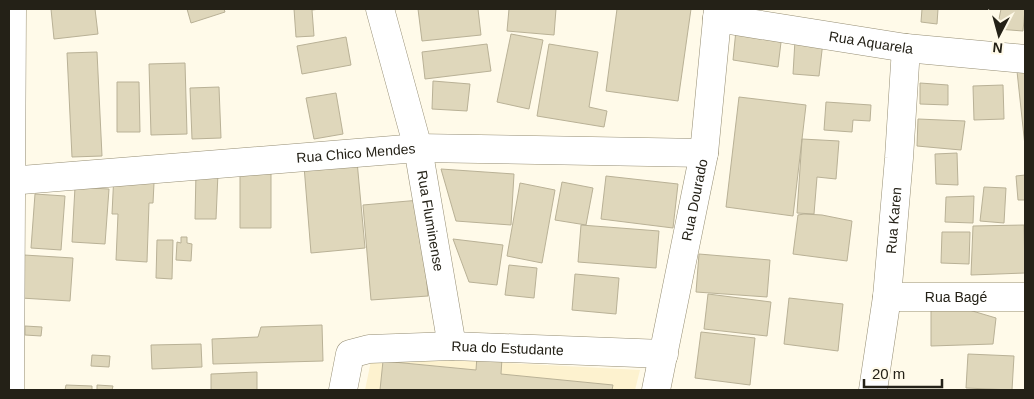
<svg xmlns="http://www.w3.org/2000/svg" width="1034" height="399" viewBox="0 0 1034 399" font-family="Arial,sans-serif">
  <style>
    .built { fill: #fdf2cf }
    .building { fill: #dfd7bb; stroke: #b9b196 }
    .lines { fill: none; stroke-linecap: round; stroke-linejoin: round }
    .minor-casing { stroke: #968e74; stroke-width: 29 }
    .minor { stroke: #fff; stroke-width: 28 }
    .labels { text-anchor: middle; stroke-width: 4; stroke-linejoin: round; paint-order: stroke }
    .street-label { font-size: 14px; fill: #242117; stroke: #fffae9 }
  </style>
  <rect width="100%" height="100%" fill="#fffae9"/>
  <path class="built" d="M372,356L640,370L635,390H365Z"/>
  <path class="building" d="M51,9H95L98,34L54,39Z
    M187,9H224L225,12L191,23Z
    M294,9H320L312,10L314,36L296,37Z
    M418,9H478L481,35L422,41Z
    M509,9H556L554,35L507,31Z
    M617,9H691L678,101L606,91Z
    M922,9H938L937,24L921,22Z
    M999,9H1025L1023,31L997,29L1001,9Z
    M736,30L782,34L778,67L733,60Z
    M511,34L543,40L529,109L497,102Z
    M346,37L351,65L302,74L297,46Z
    M795,40L823,42L819,76L793,74Z
    M487,44L491,71L425,79L422,52Z
    M549,44L598,52L589,107L607,111L604,127L537,116Z
    M97,52L102,156L72,157L67,53Z
    M1016,62L1025,63V146Z
    M185,63L187,134L151,135L149,64Z
    M433,81L470,84L467,111L432,109Z
    M117,82H139L140,132H117Z
    M920,83L948,85V105L920,104Z
    M1003,85L1004,119L974,120L973,86Z
    M219,87L221,138L192,139L190,88Z
    M336,93L343,134L314,139L306,98Z
    M739,97L806,105L793,216L726,207Z
    M826,102L871,105L870,121L853,120L852,132L824,130Z
    M918,119L965,121L961,150L917,146Z
    M802,139L839,141L836,179L817,177L814,214L797,213Z
    M957,153L958,185L936,184L935,154Z
    M357,161L365,248L311,253L304,166Z
    M240,164H271V228H240Z
    M441,169L514,174L511,225L456,221Z
    M196,172L218,173L216,219H195Z
    M114,173L154,183L153,203H149L147,262L116,260L118,214H112Z
    M1025,175V200H1018L1016,176Z
    M606,176L678,184L673,228L601,219Z
    M562,182L593,188L586,225L555,220Z
    M520,183L555,190L542,263L507,256Z
    M75,187L109,189L105,244L72,242Z
    M984,187L1006,188L1004,223L980,221Z
    M35,194L65,196L61,250L31,248Z
    M974,196L973,223L945,222L946,197Z
    M420,200L428,296L371,300L363,205Z
    M804,214L822,215L852,221L847,261L793,254L798,215Z
    M581,225L659,231L656,268L578,262Z
    M1024,225L1025,273L971,275L973,226Z
    M942,232H970L969,264L941,263Z
    M181,237H187V243L192,244L191,261L176,260L177,242L181,243Z
    M453,239L503,245L497,285L469,282Z
    M157,240H173L172,279L156,278Z
    M699,254L770,260L767,297L696,292Z
    M24,255L73,258L70,301L21,298Z
    M509,265L537,268L534,298L505,295Z
    M575,274L619,278L616,314L572,310Z
    M708,294L771,302L767,336L704,329Z
    M789,298L843,304L838,351L784,344Z
    M931,307H959L996,318L993,344L931,346Z
    M322,325L323,361L213,364L212,339L258,337L261,327Z
    M25,326L42,327L41,336L25,335Z
    M701,332L755,338L750,385L695,378Z
    M201,344L202,367L152,369L151,345Z
    M968,354L1014,356L1012,390L966,388Z
    M92,355L110,356L109,367L91,366Z
    M477,356L502,358L501,374L613,385L612,390H380L383,361L476,370Z
    M257,372V390H211V374Z
    M66,385L92,386V390H65Z
    M97,385L113,386L112,390H97Z"/>
  <g class="lines">
    <defs>
      <g id="minor">
        <path id="s1" d="M380,9L418,148L452,346"/>
        <path id="s2" d="M717,18L906,48L1025,59"/>
        <path id="s3" d="M9,181L418,148L704,153"/>
        <path id="s4" d="M887,297H1025"/>
        <path d="M10,390L12,9"/>
        <path id="s5" d="M343,390L350,354L369,349L452,346L664,354"/>
        <path id="s6" d="M656,390L704,153L718,9"/>
        <path id="s7" d="M873,390L887,297L899,158L906,48"/>
      </g>
    </defs>
    <use href="#minor" class="minor-casing"/>
    <use href="#minor" class="minor"/>
  </g>
  <g class="labels">
    <g class="street-label">
      <text dy="5" stroke="none"><textPath href="#s2" startOffset="156">Rua Aquarela</textPath></text>
      <text dy="5" stroke="none"><textPath href="#s3" startOffset="348">Rua Chico Mendes</textPath></text>
      <text dy="5" stroke="none"><textPath href="#s6" startOffset="194">Rua Dourado</textPath></text>
      <text dy="5" stroke="none"><textPath href="#s1" startOffset="218">Rua Fluminense</textPath></text>
      <text dy="5" stroke="none"><textPath href="#s7" startOffset="171">Rua Karen</textPath></text>
      <text dy="5" stroke="none"><textPath href="#s4" startOffset="69">Rua Bagé</textPath></text>
      <text dy="5" stroke="none"><textPath href="#s5" startOffset="195">Rua do Estudante</textPath></text>
    </g>
  </g>
  <rect width="1034" height="399" fill="none" stroke="#242117" stroke-width="20"/>
  <g transform="translate(999 35) rotate(186)" stroke="#fffae9" stroke-width="4" paint-order="stroke">
  <path d="M0-4L9 19L0 12L-9 19Z" fill="#242117"/>
  <text y="-8" font-size="14" font-weight="bold" text-anchor="middle" fill="#242117">N</text>
  </g>
  <path d="M864 379v8h78v-8" fill="none" stroke="#242117" stroke-width="2.5"/>
  <text x="872" y="379" font-size="15" fill="#242117" stroke="#fffae9" stroke-width="4" paint-order="stroke">20 m</text>
</svg>
